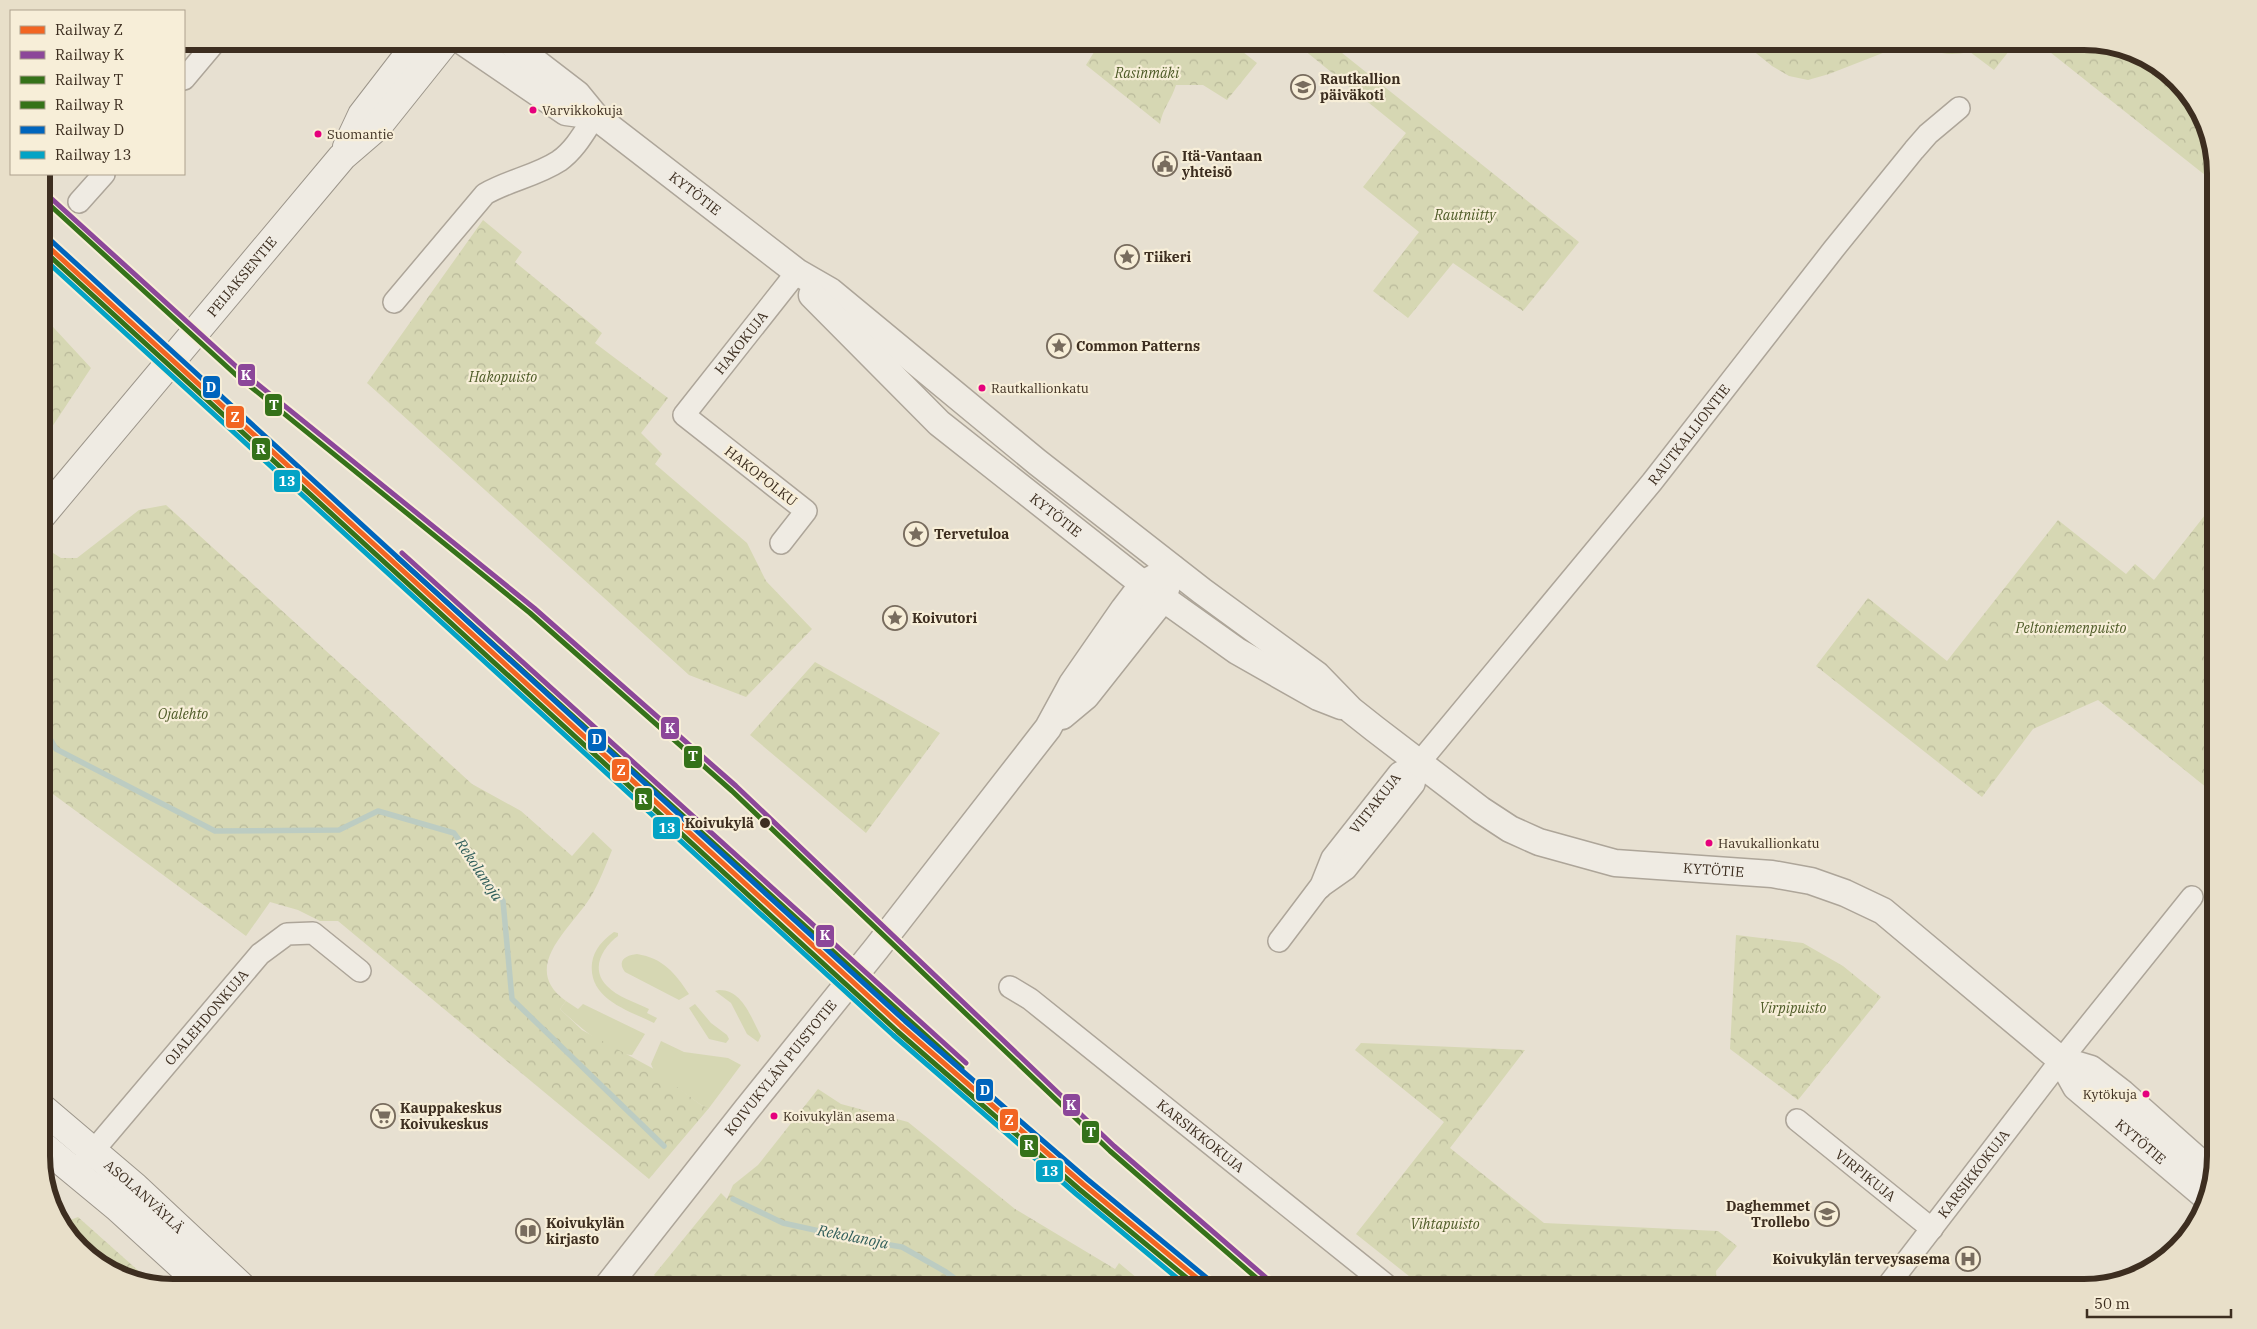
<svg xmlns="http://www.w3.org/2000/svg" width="2257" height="1329" viewBox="0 0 2257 1329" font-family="'IBM Plex Serif',serif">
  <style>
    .grass { fill: #d6d7b3 }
    .forest { fill: url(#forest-crowns) }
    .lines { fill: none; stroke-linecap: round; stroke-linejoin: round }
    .stream { stroke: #bcccc2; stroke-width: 5.5 }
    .minor-casing { stroke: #ada599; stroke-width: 24 }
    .tertiary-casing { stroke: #ada599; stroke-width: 29 }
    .secondary-casing { stroke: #9c958a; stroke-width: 30 }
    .minor { stroke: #efebe3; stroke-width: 21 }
    .tertiary { stroke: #efebe3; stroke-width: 26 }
    .secondary { stroke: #efebe3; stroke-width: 28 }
    .rail-1-casing { stroke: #f7eed8; stroke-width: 9 }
    .rail-2-casing { stroke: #f7eed8; stroke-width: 9 }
    .rail-3-casing { stroke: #f7eed8; stroke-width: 9 }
    .rail-4-casing { stroke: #f7eed8; stroke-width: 9 }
    .rail-5-casing { stroke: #f7eed8; stroke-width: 9 }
    .rail-6-casing { stroke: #f7eed8; stroke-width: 9 }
    .rail-1 { stroke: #f26522; stroke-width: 5 }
    .rail-2 { stroke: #8c4799; stroke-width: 5 }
    .rail-3 { stroke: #357219; stroke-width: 5 }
    .rail-4 { stroke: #357219; stroke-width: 5 }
    .rail-5 { stroke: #0065bd; stroke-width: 5 }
    .rail-6 { stroke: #03a3c5; stroke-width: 5 }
    .bus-dot { fill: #e5007d; stroke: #f7eed8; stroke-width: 2 }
    .stop-dot { fill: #3d2e20; stroke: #f7eed8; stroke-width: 2 }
    .labels { text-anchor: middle; stroke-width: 4.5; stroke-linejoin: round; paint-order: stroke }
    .bus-label { font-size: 13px; fill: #3d2e20; stroke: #f7eed8; text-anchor: start }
    .park-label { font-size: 14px; font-style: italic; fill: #4d5a26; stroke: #f7eed8 }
    .poi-label { font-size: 14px; font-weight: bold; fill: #3d2e20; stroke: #f7eed8; text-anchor: start }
    .street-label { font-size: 14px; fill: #3d2e20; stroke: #f7eed8 }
    .stop-label { font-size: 14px; font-weight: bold; fill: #3d2e20; stroke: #f7eed8; text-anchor: end }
    .water-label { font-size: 15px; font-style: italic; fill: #2f5d5a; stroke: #f7eed8 }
    .rim { fill: none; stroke: #3d2e20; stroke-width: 6 }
    .line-badge { stroke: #f7eed8; stroke-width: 2 }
    .badge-label { font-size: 14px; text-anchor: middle; font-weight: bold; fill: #fff }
  </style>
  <defs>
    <pattern id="forest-crowns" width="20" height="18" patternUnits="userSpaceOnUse" patternTransform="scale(1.25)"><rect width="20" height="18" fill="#d6d7b3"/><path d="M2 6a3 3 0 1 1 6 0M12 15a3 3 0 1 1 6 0" fill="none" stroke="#b9b99a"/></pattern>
  </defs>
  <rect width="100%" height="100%" fill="#e7e0d1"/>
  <path class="grass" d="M614,932L618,933V936C602,948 590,969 607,986C617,997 635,1002 649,1009L647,1013L657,1018L654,1023C628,1010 588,999 592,963C594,949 603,940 614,932Z
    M637,954C663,958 675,973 689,994L679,1000L625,972C616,960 627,955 637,954Z
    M719,990C743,990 751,1018 761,1036L758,1042L747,1034L731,1003L715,991Z
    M566,1001L578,1009L583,1004L645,1034L632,1055C611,1055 575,1023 560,1009Z
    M695,1004L711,1023L727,1035L729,1039L726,1043L709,1039L689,1008Z
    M661,1041L684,1052L728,1058L741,1065L709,1108L701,1105L654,1071L651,1064Z"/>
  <path class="forest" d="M1101,41H1229L1257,63L1227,100L1203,85H1176C1171,101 1163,107 1160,124L1086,65Z
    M1293,41H1327L1579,242L1523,311L1453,263L1408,318L1373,291L1419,232L1363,187L1406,133Z
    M1741,41H2017L1994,70L1970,52C1944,57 1934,52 1911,42L1829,74L1808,80L1789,76L1772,66Z
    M2036,41H2084L2150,59L2198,107L2215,165V183Z
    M483,220L522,252L515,262L602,333L595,343L668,398L641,433L662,454L655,464L747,543L766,581L812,629L746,697L689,675L367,383Z
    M42,315L91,368L42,442Z
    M2216,501V787L2212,792L2098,700L2033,729L1982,797L1816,666L1868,598L1947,661L2058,520L2126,574L2135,564L2154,580Z
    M166,505L472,784L521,811L572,856L593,832L612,850C606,865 600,880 593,893C575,926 517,966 566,1001L560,1009L582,1030L652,1068L701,1105L709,1108L649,1179L338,921H320L298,910L270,902L246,936L42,786V561L50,551L61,558H77L139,510Z
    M815,662L940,733L866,833L750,735Z
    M1736,935L1803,943L1843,966L1881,997L1798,1100L1730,1049Z
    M1361,1043L1525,1050L1450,1148L1544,1223L1718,1231L1737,1246L1716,1271L1717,1288H1424L1356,1234L1444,1122L1355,1050Z
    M818,1089L841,1104L908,1122L1015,1209L1115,1269L1119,1263L1149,1288H668L654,1275L721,1193L727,1199L733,1185L758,1165Z
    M78,1217L151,1282L107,1270L60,1224Z"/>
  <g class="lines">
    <path class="stream" d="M42,724L56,749L215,831L339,830L378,811L454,833L503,901L512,999L664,1146
      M733,1199L783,1223L860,1240L902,1247L946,1272L968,1288"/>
    <defs>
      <g id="minor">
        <path d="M184,79L216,41"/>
        <path d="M79,202L104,174"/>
        <path d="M394,302L485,194C509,180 536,176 559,161C575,150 585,131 595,116"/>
        <path id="s1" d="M781,543L806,511L684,415L797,272"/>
        <path id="s2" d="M1320,888L1332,858L1399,773L1419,763"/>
        <path id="s3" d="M1279,941L1319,888L1346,869L1388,817L1414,784L1419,763L1652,482L1833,250L1914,150L1928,134L1959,108"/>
        <path id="s4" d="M1010,987L1030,999L1390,1288"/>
        <path id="s5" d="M1797,1120L1932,1229"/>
        <path id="s6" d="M83,1163L260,954L287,934L313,933L360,971"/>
        <path id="s7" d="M1886,1288L2061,1060L2192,897"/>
      </g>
      <g id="tertiary">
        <path d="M462,41L566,112L595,116"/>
        <path id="s8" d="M508,41L577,94L595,116L797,272L830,291L1037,462L1202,591L1317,675L1351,710L1375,729L1481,810L1510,829L1539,842L1615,863L1772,874L1811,881L1845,893L1883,911L2061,1060L2076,1087L2205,1196"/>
        <path id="s9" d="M812,295L939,423L1143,584L1237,651L1318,697L1341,706"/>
        <path d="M1062,716L1086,696L1143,624L1163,599L1168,582"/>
        <path d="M2061,1060L2091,1069L2122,1093L2211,1172"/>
        <path id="s10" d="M606,1288L747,1109L876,949L1048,728L1072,684L1124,609L1143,584L1172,568"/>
      </g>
      <g id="secondary">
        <path d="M347,147L362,115L419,41"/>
        <path id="s11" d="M42,515L342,157L378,126L446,41"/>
        <path id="s12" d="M42,1108L135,1187L243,1288"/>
        <path d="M42,1145L117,1207L206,1288"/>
      </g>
    </defs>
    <use href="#minor" class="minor-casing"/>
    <use href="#tertiary" class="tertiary-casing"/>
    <use href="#secondary" class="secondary-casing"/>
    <use href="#minor" class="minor"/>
    <use href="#tertiary" class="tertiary"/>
    <use href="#secondary" class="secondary"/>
    <defs>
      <path id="rail-1" d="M42,241L901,1026L1083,1184L1209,1288"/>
      <path id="rail-2" d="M42,190L239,369L534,608L736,786L1114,1146L1278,1288
        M402,553L966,1063"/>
      <path id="rail-3" d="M42,198L235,374L530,613L732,791L1110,1151L1268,1288
        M398,558L962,1068"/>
      <path id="rail-4" d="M42,249L897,1031L1079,1189L1199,1288"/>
      <path id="rail-5" d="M46,236L905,1021L1087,1179L1213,1283"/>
      <path id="rail-6" d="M42,257L893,1035L1075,1193L1189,1288"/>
    </defs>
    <use href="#rail-1" class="rail-1-casing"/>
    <use href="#rail-2" class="rail-2-casing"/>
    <use href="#rail-3" class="rail-3-casing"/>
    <use href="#rail-4" class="rail-4-casing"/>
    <use href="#rail-5" class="rail-5-casing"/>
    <use href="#rail-6" class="rail-6-casing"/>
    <use href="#rail-1" class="rail-1"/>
    <use href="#rail-2" class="rail-2"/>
    <use href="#rail-3" class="rail-3"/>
    <use href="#rail-4" class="rail-4"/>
    <use href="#rail-5" class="rail-5"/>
    <use href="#rail-6" class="rail-6"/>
  </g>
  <defs>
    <symbol id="school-ring" viewBox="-11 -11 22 22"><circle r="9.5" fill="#f7eed8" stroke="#786c5e" stroke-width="1.5"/><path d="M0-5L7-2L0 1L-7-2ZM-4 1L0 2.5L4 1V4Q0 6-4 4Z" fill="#786c5e"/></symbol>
    <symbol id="civic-ring" viewBox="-11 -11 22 22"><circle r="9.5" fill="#f7eed8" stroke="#786c5e" stroke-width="1.5"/><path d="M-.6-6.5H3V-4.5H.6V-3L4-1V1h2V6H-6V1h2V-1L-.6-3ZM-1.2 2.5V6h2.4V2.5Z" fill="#786c5e"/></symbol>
    <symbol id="sight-ring" viewBox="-11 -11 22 22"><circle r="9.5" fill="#f7eed8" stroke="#786c5e" stroke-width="1.5"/><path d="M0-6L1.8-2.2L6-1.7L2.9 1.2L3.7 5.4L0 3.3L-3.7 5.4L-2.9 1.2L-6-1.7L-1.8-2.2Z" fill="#786c5e"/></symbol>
    <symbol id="supermarket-ring" viewBox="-11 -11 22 22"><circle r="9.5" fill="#f7eed8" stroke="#786c5e" stroke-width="1.5"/><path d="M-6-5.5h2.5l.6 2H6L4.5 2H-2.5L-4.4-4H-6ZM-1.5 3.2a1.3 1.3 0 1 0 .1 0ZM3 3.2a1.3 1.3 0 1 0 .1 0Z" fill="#786c5e"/></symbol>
    <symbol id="library-ring" viewBox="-11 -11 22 22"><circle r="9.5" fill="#f7eed8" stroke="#786c5e" stroke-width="1.5"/><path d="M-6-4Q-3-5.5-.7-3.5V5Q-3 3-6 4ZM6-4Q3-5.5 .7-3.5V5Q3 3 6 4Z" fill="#786c5e"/></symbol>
    <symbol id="hospital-ring" viewBox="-11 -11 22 22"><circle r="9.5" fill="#f7eed8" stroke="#786c5e" stroke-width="1.5"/><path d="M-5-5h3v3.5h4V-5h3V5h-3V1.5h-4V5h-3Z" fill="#786c5e"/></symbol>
  </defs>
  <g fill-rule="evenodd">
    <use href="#school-ring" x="1289" y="73" width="28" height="28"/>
    <use href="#civic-ring" x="1151" y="150" width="28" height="28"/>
    <use href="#sight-ring" x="1113" y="243" width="28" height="28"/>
    <use href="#sight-ring" x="1045" y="332" width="28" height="28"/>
    <use href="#sight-ring" x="902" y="520" width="28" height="28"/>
    <use href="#sight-ring" x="881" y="604" width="28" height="28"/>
    <use href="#supermarket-ring" x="369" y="1102" width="28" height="28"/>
    <use href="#school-ring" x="1813" y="1200" width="28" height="28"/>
    <use href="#library-ring" x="514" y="1217" width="28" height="28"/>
    <use href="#hospital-ring" x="1954" y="1245" width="28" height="28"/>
  </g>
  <g class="bus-dot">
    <circle cx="533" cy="110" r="4.5"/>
    <circle cx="318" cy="134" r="4.5"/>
    <circle cx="982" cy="388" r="4.5"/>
    <circle cx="1709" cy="843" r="4.5"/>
    <circle cx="2146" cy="1094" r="4.5"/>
    <circle cx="774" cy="1116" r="4.5"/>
  </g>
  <circle class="stop-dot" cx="765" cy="823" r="6"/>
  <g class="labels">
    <g class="bus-label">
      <text x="542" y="115">Varvikkokuja</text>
      <text x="327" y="139">Suomantie</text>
      <text x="991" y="393">Rautkallionkatu</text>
      <text x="1718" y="848">Havukallionkatu</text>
      <text x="2137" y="1099" text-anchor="end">Kytökuja</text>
      <text x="783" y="1121">Koivukylän asema</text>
    </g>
    <g class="park-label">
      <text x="1147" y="78">Rasinmäki</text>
      <text x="1465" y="220">Rautniitty</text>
      <text x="503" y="382">Hakopuisto</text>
      <text x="2071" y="633">Peltoniemenpuisto</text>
      <text x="183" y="719">Ojalehto</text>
      <text x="1793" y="1013">Virpipuisto</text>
      <text x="1445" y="1229">Vihtapuisto</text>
    </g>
    <g class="poi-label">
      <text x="1320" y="84">Rautkallion<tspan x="1320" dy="16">päiväkoti</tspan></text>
      <text x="1182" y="161">Itä-Vantaan<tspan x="1182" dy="16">yhteisö</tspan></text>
      <text x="1144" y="262">Tiikeri</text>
      <text x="1076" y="351">Common Patterns</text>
      <text x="934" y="539">Tervetuloa</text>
      <text x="912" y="623">Koivutori</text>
      <text x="400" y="1113">Kauppakeskus<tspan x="400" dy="16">Koivukeskus</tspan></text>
      <text x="1810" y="1211" text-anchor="end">Daghemmet<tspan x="1810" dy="16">Trollebo</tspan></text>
      <text x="546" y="1228">Koivukylän<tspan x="546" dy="16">kirjasto</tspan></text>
      <text x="1950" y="1264" text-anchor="end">Koivukylän terveysasema</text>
    </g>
    <g class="street-label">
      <text dy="5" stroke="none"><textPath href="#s8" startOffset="242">KYTÖTIE</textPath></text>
      <text dy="5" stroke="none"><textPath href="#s11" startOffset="311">PEIJAKSENTIE</textPath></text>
      <text dy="5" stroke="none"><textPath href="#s1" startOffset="288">HAKOKUJA</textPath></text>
      <text dy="5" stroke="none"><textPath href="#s3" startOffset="655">RAUTKALLIONTIE</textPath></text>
      <text transform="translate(761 476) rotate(38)" y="5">HAKOPOLKU</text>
      <text dy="5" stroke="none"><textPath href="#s9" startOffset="329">KYTÖTIE</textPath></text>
      <text dy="5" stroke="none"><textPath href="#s2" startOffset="102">VIITAKUJA</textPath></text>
      <text dy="5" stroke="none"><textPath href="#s8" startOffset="1486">KYTÖTIE</textPath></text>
      <text dy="5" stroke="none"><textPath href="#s6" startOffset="191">OJALEHDONKUJA</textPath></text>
      <text dy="5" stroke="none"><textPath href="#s10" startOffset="281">KOIVUKYLÄN PUISTOTIE</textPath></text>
      <text dy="5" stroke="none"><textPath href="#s4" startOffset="242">KARSIKKOKUJA</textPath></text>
      <text dy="5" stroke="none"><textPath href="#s8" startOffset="2010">KYTÖTIE</textPath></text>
      <text dy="5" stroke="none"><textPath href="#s7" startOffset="144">KARSIKKOKUJA</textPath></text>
      <text dy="5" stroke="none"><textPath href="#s5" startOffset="88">VIRPIKUJA</textPath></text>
      <text dy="5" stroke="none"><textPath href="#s12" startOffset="135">ASOLANVÄYLÄ</textPath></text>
    </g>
    <g class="stop-label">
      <text x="754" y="828">Koivukylä</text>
    </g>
    <g class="water-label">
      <text transform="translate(479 870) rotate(56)" y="5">Rekolanoja</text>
      <text transform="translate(853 1237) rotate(11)" y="5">Rekolanoja</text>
    </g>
  </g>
  <path d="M0 0H2257V1329H0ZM173 50H2084A123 123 0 0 1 2207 173V1156A123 123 0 0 1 2084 1279H173A123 123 0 0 1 50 1156V173A123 123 0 0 1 173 50Z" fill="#e8dfc9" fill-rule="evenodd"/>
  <path class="rim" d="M173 50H2084A123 123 0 0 1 2207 173V1156A123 123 0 0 1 2084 1279H173A123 123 0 0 1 50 1156V173A123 123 0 0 1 173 50Z"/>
  <g class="line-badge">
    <rect x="237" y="363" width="19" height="24" rx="5" fill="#8c4799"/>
    <rect x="202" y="375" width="19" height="24" rx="5" fill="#0065bd"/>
    <rect x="264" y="393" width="19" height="24" rx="5" fill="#357219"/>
    <rect x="225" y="405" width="20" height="24" rx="5" fill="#f26522"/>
    <rect x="251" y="437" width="20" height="24" rx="5" fill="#357219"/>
    <rect x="273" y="469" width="28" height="24" rx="5" fill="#03a3c5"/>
    <rect x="660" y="716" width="20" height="24" rx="5" fill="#8c4799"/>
    <rect x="587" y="728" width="20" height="24" rx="5" fill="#0065bd"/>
    <rect x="683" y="745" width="20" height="24" rx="5" fill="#357219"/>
    <rect x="611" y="758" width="19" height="24" rx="5" fill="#f26522"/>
    <rect x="634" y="787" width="19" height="24" rx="5" fill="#357219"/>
    <rect x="652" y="816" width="29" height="24" rx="5" fill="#03a3c5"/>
    <rect x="815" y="924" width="20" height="24" rx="5" fill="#8c4799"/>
    <rect x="975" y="1078" width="19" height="24" rx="5" fill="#0065bd"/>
    <rect x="1062" y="1093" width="19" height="24" rx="5" fill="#8c4799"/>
    <rect x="999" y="1108" width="20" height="24" rx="5" fill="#f26522"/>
    <rect x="1081" y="1120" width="19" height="24" rx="5" fill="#357219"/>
    <rect x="1019" y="1134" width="20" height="24" rx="5" fill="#357219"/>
    <rect x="1035" y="1159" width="29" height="24" rx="5" fill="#03a3c5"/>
  </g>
  <g class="badge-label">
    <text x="246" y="380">K</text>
    <text x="211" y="392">D</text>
    <text x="274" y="410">T</text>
    <text x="235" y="422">Z</text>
    <text x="261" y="454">R</text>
    <text x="287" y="486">13</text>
    <text x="670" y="733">K</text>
    <text x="597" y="744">D</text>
    <text x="693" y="761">T</text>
    <text x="621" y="775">Z</text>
    <text x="643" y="804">R</text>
    <text x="667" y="833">13</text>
    <text x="825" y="940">K</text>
    <text x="985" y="1095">D</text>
    <text x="1071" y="1110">K</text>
    <text x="1009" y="1125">Z</text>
    <text x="1091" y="1137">T</text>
    <text x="1029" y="1150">R</text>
    <text x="1050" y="1176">13</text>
  </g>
  <rect x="10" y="10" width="175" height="165" fill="#f7eed8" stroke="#ada18e"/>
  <rect x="20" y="26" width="25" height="8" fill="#f26522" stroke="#ada18e"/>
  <text x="55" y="35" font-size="15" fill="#3d2e20">Railway Z</text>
  <rect x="20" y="51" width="25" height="8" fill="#8c4799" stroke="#ada18e"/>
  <text x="55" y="60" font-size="15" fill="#3d2e20">Railway K</text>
  <rect x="20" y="76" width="25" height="8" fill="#357219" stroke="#ada18e"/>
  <text x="55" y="85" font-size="15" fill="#3d2e20">Railway T</text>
  <rect x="20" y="101" width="25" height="8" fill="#357219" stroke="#ada18e"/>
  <text x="55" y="110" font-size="15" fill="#3d2e20">Railway R</text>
  <rect x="20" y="126" width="25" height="8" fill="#0065bd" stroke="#ada18e"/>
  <text x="55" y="135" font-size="15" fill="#3d2e20">Railway D</text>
  <rect x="20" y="151" width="25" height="8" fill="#03a3c5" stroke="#ada18e"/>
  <text x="55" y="160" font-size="15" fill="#3d2e20">Railway 13</text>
  <path d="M2087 1309v8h144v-8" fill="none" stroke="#3d2e20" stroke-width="2.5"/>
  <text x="2094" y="1309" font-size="15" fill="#3d2e20" stroke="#f7eed8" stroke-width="4" paint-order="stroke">50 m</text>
</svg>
